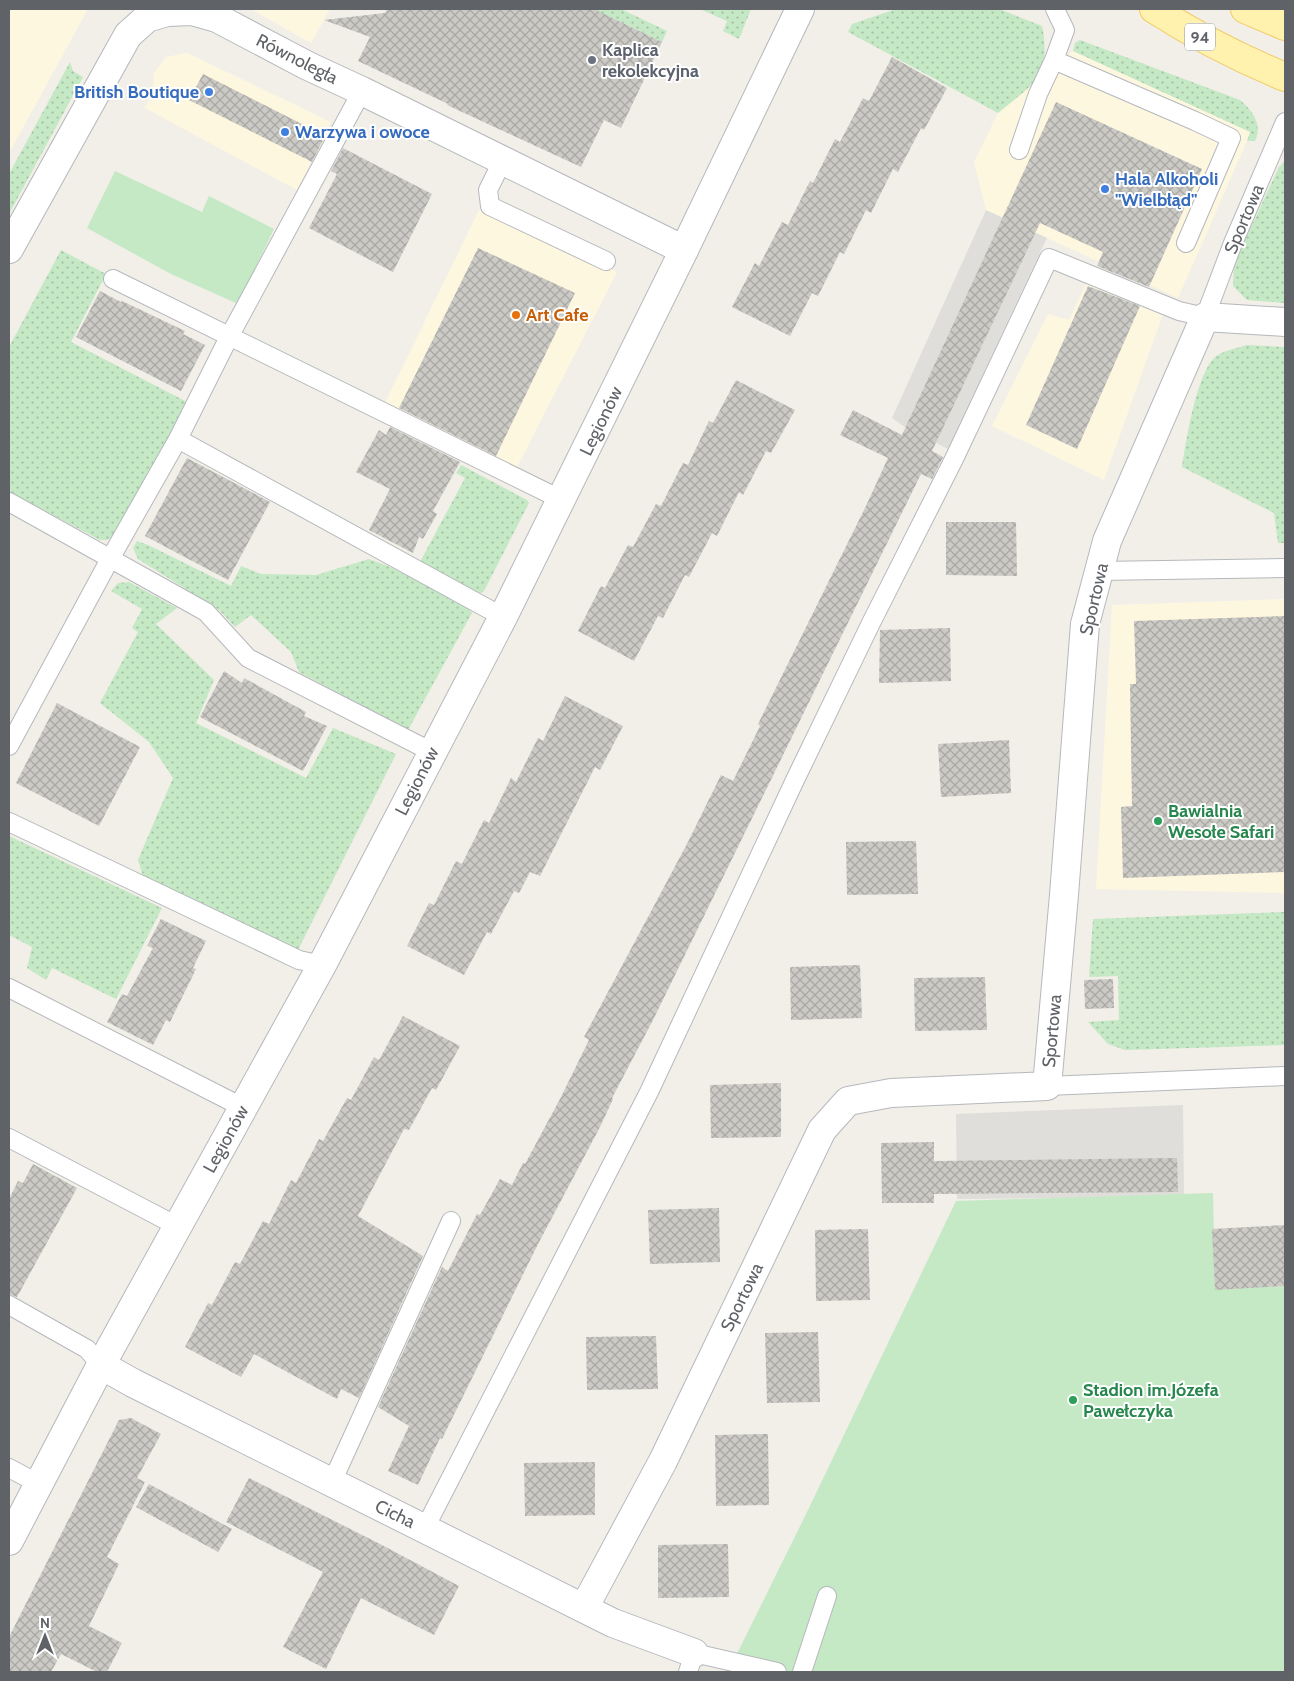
<svg xmlns="http://www.w3.org/2000/svg" width="1294" height="1681" viewBox="0 0 1294 1681" font-family="Cabin,sans-serif">
  <style>
    .commercial { fill: #fef7e0 }
    .industrial { fill: #e0deda }
    .grass { fill: url(#grass-dots) }
    .garden { fill: #c5e8c5 }
    .building { fill: url(#building-cross-hatch) }
    .lines { fill: none; stroke-linecap: round; stroke-linejoin: round }
    .service-casing { stroke: #b5b8bc; stroke-width: 20 }
    .minor-casing { stroke: #b5b8bc; stroke-width: 30 }
    .tertiary-casing { stroke: #b5b8bc; stroke-width: 30 }
    .primary-casing { stroke: #f2c960; stroke-width: 30 }
    .service { stroke: #fff; stroke-width: 18 }
    .minor { stroke: #fff; stroke-width: 28 }
    .tertiary { stroke: #fff; stroke-width: 28 }
    .primary { stroke: #fff2af; stroke-width: 28 }
    .worship-dot { fill: #6b7280; stroke: #fff; stroke-width: 2 }
    .shop-dot { fill: #3f7fe0; stroke: #fff; stroke-width: 2 }
    .food-dot { fill: #e8710a; stroke: #fff; stroke-width: 2 }
    .leisure-dot { fill: #2e9e5b; stroke: #fff; stroke-width: 2 }
    .labels { text-anchor: middle; stroke-width: 4; stroke-linejoin: round; paint-order: stroke }
    .shield { fill: #fff; stroke: #8f9295; stroke-width: 1 }
    .shield-label { font-size: 16px; font-weight: bold; fill: #5f6368 }
    .worship-label { font-size: 18px; font-weight: bold; fill: #5b616d; stroke: #fff; text-anchor: start }
    .street-label { font-size: 18px; fill: #5f6368; stroke: #fff }
    .shop-label { font-size: 18px; font-weight: bold; fill: #366cbe; stroke: #fff; text-anchor: start }
    .food-label { font-size: 18px; font-weight: bold; fill: #c56008; stroke: #fff; text-anchor: start }
    .leisure-label { font-size: 18px; font-weight: bold; fill: #27864d; stroke: #fff; text-anchor: start }
  </style>
  <defs>
    <pattern id="grass-dots" width="8" height="8" patternUnits="userSpaceOnUse" patternTransform="scale(1.25)"><rect width="8" height="8" fill="#c5e8c5"/><path d="M2 2h.1M6 6h.1" fill="none" stroke="#a3c0a4" stroke-width="1.8" stroke-linecap="round"/></pattern>
    <pattern id="building-cross-hatch" width="8" height="8" patternUnits="userSpaceOnUse" patternTransform="scale(1.25)"><rect width="8" height="8" fill="#cccac5"/><path d="M0 0l8 8M0 8l8-8" fill="none" stroke="#a9a8a4"/></pattern>
  </defs>
  <rect width="100%" height="100%" fill="#f1efe8"/>
  <path class="commercial" d="M9,9H88L9,153Z
    M251,9H330L311,43Z
    M1073,51L1251,132L1178,298L986,210L974,162L998,113Z
    M187,53L331,122L297,190L145,108L153,91L154,73L166,57Z
    M481,206L617,272L516,469L383,407Z
    M1088,280L1163,314L1104,480L992,426L1048,314L1069,320Z
    M1285,599V893L1096,889L1112,605Z"/>
  <path class="industrial" d="M986,210L1047,238L948,449L905,427L892,418Z
    M1183,1105L1184,1197L957,1199L956,1114Z"/>
  <path class="grass" d="M590,9H621L667,31L662,42L613,18L586,17Z
    M700,9H751L739,39L723,31L727,21Z
    M896,9H999L1042,26C1046,43 1047,69 1034,82C1024,93 1010,103 998,113L848,32L852,24Z
    M1080,40L1240,100C1252,110 1263,124 1255,141H1247L1250,132L1073,51L1075,43Z
    M70,62L73,71L83,77L9,214V174Z
    M1285,161V303L1247,300L1233,286L1234,263L1279,167Z
    M61,250L106,274L71,342L189,403L112,537L107,540H100L9,492V347Z
    M1247,345L1285,347V543H1278L1274,513L1182,467C1186,443 1197,367 1218,355C1226,350 1238,348 1247,345Z
    M461,465L527,500L529,503L484,591L479,594L420,562L465,478L456,473Z
    M137,541L148,545L231,586L241,566L261,574L316,575L369,559L388,566L464,604L472,613L408,730L299,672L291,652L251,615L235,627L219,610L138,559L133,548Z
    M129,582L177,608L156,624L214,680L196,723L306,778L333,728L396,754L298,950L144,879L138,860L173,778L149,742L100,703L138,632L132,628L142,609L111,591L118,583Z
    M9,836L162,908L116,999L52,968L46,980L27,968L32,947L9,935Z
    M1285,912V1045L1125,1050L1108,1044L1088,1022L1119,1020L1118,976L1089,977L1093,919Z"/>
  <path class="garden" d="M115,171L202,212L209,196L274,229L238,304L171,274L87,228Z
    M1213,1193L1215,1289L1285,1286V1672H728L808,1510L956,1201Z"/>
  <path class="building" d="M387,9H594L662,42L621,128L604,120L581,167L447,105L448,104L358,61L370,37L324,20L385,13Z
    M892,57L947,88L924,130L921,128L898,172L893,169L871,213L866,210L844,254L840,252L818,296L812,293L790,336L732,307L755,263L759,266L782,222L788,225L810,181L813,183L835,139L840,142L863,98L869,101Z
    M203,74L304,125L303,127L324,138L312,162L189,100Z
    M1056,102L1202,169L1149,287L1097,266L1103,252L1040,223L932,451L943,457L932,479L921,474L653,1020L612,1098L613,1099L600,1127L538,1244L442,1439L440,1438L418,1485L388,1471L409,1426L378,1407L442,1267L448,1271L477,1214L480,1215L500,1179L512,1185L523,1163L525,1164L560,1099L589,1040L584,1037L688,842L721,775L733,781L760,726L758,724L866,506L888,458L840,435L853,410L902,435Z
    M343,148L432,194L393,272L309,228L337,174L331,171Z
    M478,248L575,293L496,456L399,408Z
    M1088,286L1140,306L1077,449L1026,425Z
    M100,291L121,302L122,301L185,331L183,334L205,345L181,391L76,337Z
    M736,380L795,410L771,453L766,451L743,495L739,492L717,536L712,533L689,577L685,575L663,618L658,616L634,661L578,631L601,586L605,588L628,545L633,547L656,504L661,506L683,463L688,465L709,421L713,423Z
    M390,427L460,462L433,511L437,514L423,539L419,537L413,553L369,530L390,489L356,472L379,430L386,435Z
    M187,458L270,502L228,580L145,536Z
    M946,522H1016L1017,576L946,575Z
    M1285,616V872L1123,878L1121,807L1132,806L1130,684H1136L1134,621Z
    M950,628L951,681L879,683L880,630Z
    M224,671L242,683L244,678L306,712L304,716L327,726L303,771L200,717Z
    M565,696L623,726L600,770L595,767L540,876L530,872L519,893L514,891L491,934L487,932L464,975L407,946L429,903L434,905L456,861L462,864L484,820L489,823L511,778L516,782L538,738L543,741Z
    M57,703L140,747L99,826L16,783Z
    M1009,740L1011,793L941,797L938,744Z
    M916,841L918,894L847,895L846,842Z
    M161,919L206,941L193,968L196,969L170,1022L166,1020L153,1045L107,1022L122,994L127,996L153,948L147,946Z
    M860,965L862,1018L791,1020L790,967Z
    M985,977L987,1030L915,1031L914,978Z
    M1113,979L1114,1008L1085,1009L1084,980Z
    M403,1016L460,1046L436,1090L432,1088L409,1130L404,1129L358,1216L423,1256L359,1398L341,1389L337,1399L254,1354L241,1377L185,1347L208,1303L212,1305L235,1262L240,1264L263,1221L269,1224L291,1180L296,1183L319,1139L323,1141L347,1098L351,1100L374,1057L379,1060Z
    M781,1083V1137L711,1138L710,1085Z
    M934,1142V1161L1177,1158L1178,1192L934,1194V1203H882L881,1143Z
    M33,1164L77,1188L17,1297L9,1294V1199L18,1181L23,1183Z
    M719,1208L720,1262L650,1264L648,1210Z
    M1285,1225V1286L1215,1290L1212,1229Z
    M868,1229L870,1300L816,1301L815,1230Z
    M818,1332L820,1402L767,1403L765,1333Z
    M656,1336L658,1389L587,1390L586,1337Z
    M131,1418L161,1434L137,1478L145,1482L107,1557L119,1564L89,1626L122,1643L107,1672H97L61,1654L51,1672H9V1637L119,1420Z
    M768,1434L769,1505L716,1506L715,1435Z
    M595,1462V1515L525,1516L524,1463Z
    M249,1478L380,1544L459,1586L434,1635L361,1598L326,1669L283,1647L323,1572L226,1522Z
    M149,1484L232,1529L218,1552L136,1507Z
    M728,1544L729,1597L658,1598V1545Z"/>
  <g class="lines">
    <defs>
      <path id="service" d="M1054,60L1195,121L1231,138L1186,243
        M1019,150L1038,94L1054,60L1065,30L1055,9
        M503,160L488,190L490,206L606,261
        M113,279L562,500
        M178,439L503,617
        M9,502L206,612L248,658L432,752
        M1100,571L1285,568
        M9,746L110,559L178,439L229,337L362,91
        M9,822L299,960L322,965
        M9,988L244,1108
        M1047,1086L1285,1076
        M9,1138L177,1226
        M9,1305L87,1349L101,1365
        M9,1468L39,1484
        M329,1482L337,1471L451,1221
        M425,1528L649,1092L795,780L871,623L954,459L1049,258L1179,311L1205,317L1233,243L1285,122
        M688,1672L694,1653L777,1672
        M802,1672L827,1596"/>
      <path id="minor" d="M9,249L128,35L147,18L167,12L192,11L217,18L308,66L362,91L684,250
        M101,1365L133,1383L613,1623L694,1653
        M584,1608L663,1461L822,1130L848,1101L891,1093L1047,1086L1064,895L1085,624L1107,541L1205,317L1285,322"/>
      <path id="tertiary" d="M9,1541L101,1365L322,965L503,617L684,250L800,9"/>
      <path id="primary" d="M1154,9C1196,36 1239,58 1285,77
        M1245,9L1285,26"/>
    </defs>
    <use href="#service" class="service-casing"/>
    <use href="#minor" class="minor-casing"/>
    <use href="#tertiary" class="tertiary-casing"/>
    <use href="#primary" class="primary-casing"/>
    <use href="#service" class="service"/>
    <use href="#minor" class="minor"/>
    <use href="#tertiary" class="tertiary"/>
    <use href="#primary" class="primary"/>
  </g>
  <circle class="worship-dot" cx="592" cy="60" r="5"/>
  <g class="shop-dot">
    <circle cx="209" cy="92" r="5"/>
    <circle cx="285" cy="132" r="5"/>
    <circle cx="1105" cy="189" r="5"/>
  </g>
  <circle class="food-dot" cx="516" cy="315" r="5"/>
  <g class="leisure-dot">
    <circle cx="1158" cy="821" r="5"/>
    <circle cx="1073" cy="1400" r="5"/>
  </g>
  <g class="labels">
    <rect class="shield" x="1185" y="23.5" width="30" height="27" rx="4"/>
    <g class="shield-label">
      <text x="1200" y="43">94</text>
    </g>
    <g class="worship-label">
      <text x="602" y="56">Kaplica<tspan x="602" dy="21">rekolekcyjna</tspan></text>
    </g>
    <g class="street-label">
      <text transform="translate(297 59) rotate(27)" y="6">Równoległa</text>
      <text transform="translate(1244 219) rotate(-67)" y="6">Sportowa</text>
      <text transform="translate(601 421) rotate(-64)" y="6">Legionów</text>
      <text transform="translate(1094 599) rotate(-77)" y="6">Sportowa</text>
      <text transform="translate(417 781) rotate(-63)" y="6">Legionów</text>
      <text transform="translate(1052 1031) rotate(-85)" y="6">Sportowa</text>
      <text transform="translate(226 1139) rotate(-61)" y="6">Legionów</text>
      <text transform="translate(742 1297) rotate(-64)" y="6">Sportowa</text>
      <text transform="translate(395 1514) rotate(26)" y="6">Cicha</text>
    </g>
    <g class="shop-label">
      <text x="199" y="98" text-anchor="end">British Boutique</text>
      <text x="295" y="138">Warzywa i owoce</text>
      <text x="1115" y="185">Hala Alkoholi<tspan x="1115" dy="21">"Wielbłąd"</tspan></text>
    </g>
    <g class="food-label">
      <text x="526" y="321">Art Cafe</text>
    </g>
    <g class="leisure-label">
      <text x="1168" y="817">Bawialnia<tspan x="1168" dy="21">Wesołe Safari</tspan></text>
      <text x="1083" y="1396">Stadion im.Józefa<tspan x="1083" dy="21">Pawełczyka</tspan></text>
    </g>
  </g>
  <rect width="1294" height="1681" fill="none" stroke="#5f6368" stroke-width="20"/>
  <g transform="translate(45 1636)" stroke="#ffffff" stroke-width="4" paint-order="stroke">
  <path d="M0-4L9 19L0 12L-9 19Z" fill="#5f6368"/>
  <text y="-8" font-size="14" font-weight="bold" text-anchor="middle" fill="#5f6368">N</text>
  </g>
</svg>
